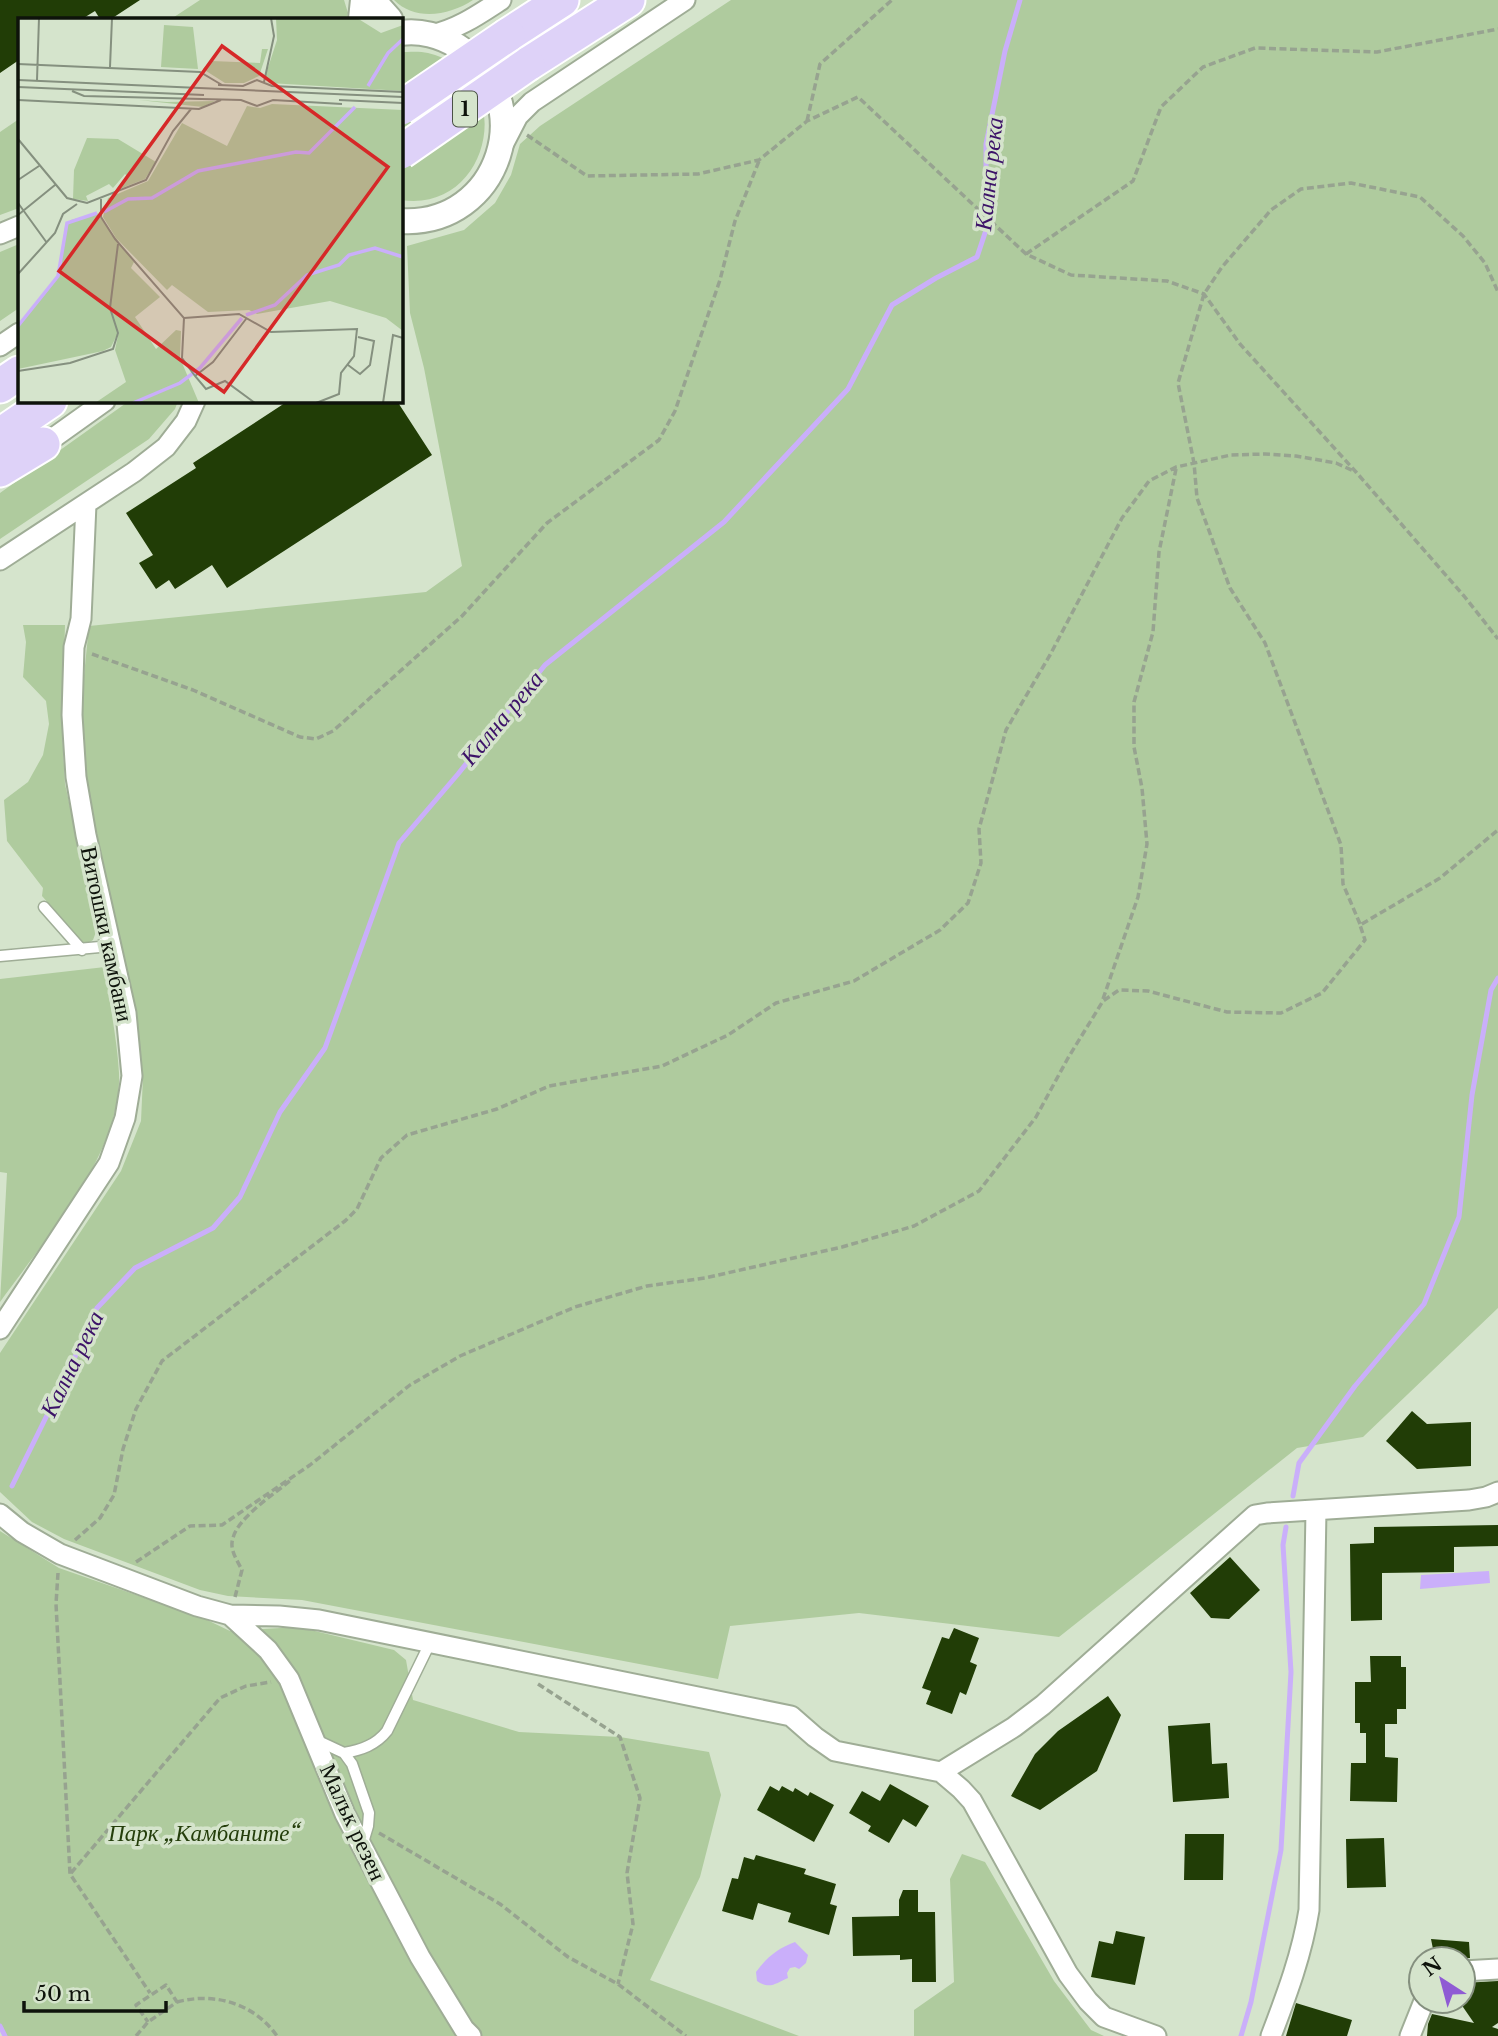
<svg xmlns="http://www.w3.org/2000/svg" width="1498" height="2036" viewBox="0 0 1498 2036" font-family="'Libre Baskerville',serif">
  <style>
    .green { fill: #afcb9e }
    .water { fill: #caaffa }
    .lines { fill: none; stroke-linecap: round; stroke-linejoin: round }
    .stream { stroke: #caaffa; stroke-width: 5 }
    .building { fill: #213d06 }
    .service-casing { stroke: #9fad96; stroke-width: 13 }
    .minor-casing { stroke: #9fad96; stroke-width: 23 }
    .tertiary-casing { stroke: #9fad96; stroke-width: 28 }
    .trunk-casing { stroke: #fff; stroke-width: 37 }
    .path { stroke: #97a390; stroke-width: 3.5; stroke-dasharray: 7 3.5; stroke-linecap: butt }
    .service { stroke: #fff; stroke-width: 10 }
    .minor { stroke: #fff; stroke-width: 19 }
    .tertiary { stroke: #fff; stroke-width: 24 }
    .trunk { stroke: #ded2f8; stroke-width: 33 }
    .trunk-bridge-casing { stroke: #fff; stroke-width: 37; stroke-linecap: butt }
    .trunk-bridge { stroke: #ded2f8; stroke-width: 33 }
    .labels { text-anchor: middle; stroke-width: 7; stroke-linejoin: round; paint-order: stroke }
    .shield { fill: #d5e4cc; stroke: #4a5245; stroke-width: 2 }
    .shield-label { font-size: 21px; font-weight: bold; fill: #0e130b }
    .street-label { font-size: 23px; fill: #0e130b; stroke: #d5e4cc }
    .park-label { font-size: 23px; font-style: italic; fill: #243e0b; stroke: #d5e4cc }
    .water-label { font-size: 24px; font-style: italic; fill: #3c1268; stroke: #d5e4cc }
    .inset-river { fill: none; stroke: #caaffa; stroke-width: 3.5 }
    .inset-road { fill: none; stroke: #85907f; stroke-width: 2 }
    .view { fill: #d62828; fill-opacity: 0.15; stroke: #d62828; stroke-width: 3.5 }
    .inset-edge { fill: none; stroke: #0e130b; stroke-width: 3.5 }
  </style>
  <rect width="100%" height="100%" fill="#d5e4cc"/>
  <path class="green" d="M200,0H344L348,13L346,19H171Z
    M394,0H473C450,15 416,22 394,0Z
    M731,0H1498V1308L1363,1437L1297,1448L1059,1637L859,1613L730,1626L718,1679L302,1600L228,1596L200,1590L64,1539L32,1522L0,1492V1353L121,1171L141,1121L143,1077L133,1015L82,779L80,715L89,626L426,592L462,566L424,368L410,313L407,246L464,230L495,203L511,175L520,144L540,126Z
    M401,52C409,52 420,51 428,53C520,75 492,214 401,200Z
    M19,119V208L0,215V132Z
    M19,244V308L0,321V252Z
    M129,401H178L175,409L149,439L0,539V493Z
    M23,625H65L62,730L65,784L97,929L93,940L85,945L42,896L43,888L7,841L4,800L28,782L43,755L49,724L46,701L23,677L26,642Z
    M105,967C109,1002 117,1038 119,1073C122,1154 45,1239 0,1302L7,1173L0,1172V979Z
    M0,1531L59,1568L205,1619L230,1631L298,1627L394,1650L406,1660L413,1700L519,1732L620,1737L709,1752L721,1795L700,1877L650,1980L799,2036H5L0,2026Z
    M962,1854L985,1862L1054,1981L1091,2030L1104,2036H914V2010L954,1982L950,1879Z"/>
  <path class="water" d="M1489,1571L1490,1583L1420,1589L1421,1575Z
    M795,1942L808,1955L806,1963L799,1969L795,1967L790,1968L787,1973L788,1978C776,1983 770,1990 757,1981L756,1972C766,1958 778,1948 795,1942Z"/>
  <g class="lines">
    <path class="stream" d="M12,1486L64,1381L97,1308L135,1268L213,1228L240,1197L280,1112L325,1048L399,843L458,774L545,665L724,522L848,389L892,305L936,278L977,257L986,230V144L1005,51L1020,0
      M1293,1496L1299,1463L1355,1386L1424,1304L1459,1217L1472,1095L1491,990L1498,978
      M0,2026L5,2036
      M1241,2036L1251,2002L1281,1850L1291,1672L1283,1545L1286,1527"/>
  </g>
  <path class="building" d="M0,0H140L111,19H100L95,11L82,19H19V60L0,73Z
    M288,401H397L432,455L227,588L212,565L175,589L169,580L156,589L139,563L153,555L126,513L196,468L193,463Z
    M1412,1411L1427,1424L1471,1422V1466L1417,1469L1386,1441Z
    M1498,1525V1546L1454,1547V1572L1382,1573V1620L1351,1621L1350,1544L1374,1543V1527Z
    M1230,1557L1260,1590L1229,1619L1211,1618L1190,1593Z
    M954,1628L979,1638L970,1662L977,1665L966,1695L960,1692L952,1714L926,1704L931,1691L922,1688L942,1637L949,1639Z
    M1370,1656H1401V1667H1406V1709H1397V1724H1385V1757L1398,1758L1397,1802L1350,1801L1351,1763H1366V1733H1360V1723H1355V1682H1371Z
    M1108,1696L1121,1715L1097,1771L1040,1810L1011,1796L1035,1754L1058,1731Z
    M1210,1723L1212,1764L1227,1763L1229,1798L1173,1802L1168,1726Z
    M890,1784L929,1806L916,1827L903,1819L889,1843L868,1831L871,1826L849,1813L862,1791L880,1801Z
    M770,1786L779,1791L782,1786L793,1792L795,1788L808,1796L810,1792L834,1805L814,1842L757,1810Z
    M1185,1834H1224L1223,1880H1184Z
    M1384,1838L1386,1887L1347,1888L1346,1839Z
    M756,1855L806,1869L804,1874L836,1884L830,1904L837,1906L829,1935L788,1922L791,1913L758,1903L753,1920L722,1911L732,1878L738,1879L744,1857L754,1860Z
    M903,1890H918V1912H935L936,1982H912V1959L900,1960V1955L853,1956L852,1917L899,1916V1900Z
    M1116,1931L1145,1937L1135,1985L1091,1977L1099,1941L1113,1944Z
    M1431,1939L1469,1942L1470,1958L1435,1959Z
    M1498,1981V2023L1492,2027L1498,2029V2036H1427L1428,2024L1432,2014L1474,2023L1463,2007V1983Z
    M1296,2003L1352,2020L1347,2036H1286Z"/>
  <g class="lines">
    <defs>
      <path id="service" d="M44,907L82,950
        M0,956L111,946
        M314,1739L344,1753L352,1764L369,1813L368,1826L362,1846
        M344,1753C361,1750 376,1745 387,1731L430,1643"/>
      <path id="minor" d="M431,35C458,29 478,15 501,0
        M503,145L518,116L532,102L685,0
        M0,234L19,226
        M0,346L19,333
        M35,451L105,401
        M0,560L134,472L166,447L186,421L195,401
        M0,1329L109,1163L125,1118L132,1076L126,1013L86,835L76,777L72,715L74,647L81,619L86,504
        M0,1514L22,1532L60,1554L197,1606L230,1615L279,1616L319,1620L791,1716L815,1737L835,1751L941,1772L961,1789L972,1801L1068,1974L1088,2001L1104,2017L1156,2036
        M230,1615L268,1650L289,1679L345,1814L420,1957L464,2029L471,2036
        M941,1772L1014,1727L1043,1705L1255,1515L1267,1513L1469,1500L1486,1497L1498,1492
        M1463,1971L1498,1969
        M1271,2036C1287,1994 1302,1954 1309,1910L1316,1510
        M1410,2036L1424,2001"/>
      <path id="tertiary" d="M373,0L390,19
        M361,19L363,0
        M401,33C420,30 441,36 457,46C542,99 500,227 401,221"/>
      <path id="trunk" d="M508,35L562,0
        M528,64L628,0
        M0,386L19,373
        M0,435L50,401
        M0,470L43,444"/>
    </defs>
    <use href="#service" class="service-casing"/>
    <use href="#minor" class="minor-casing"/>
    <use href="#tertiary" class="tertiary-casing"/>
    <use href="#trunk" class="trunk-casing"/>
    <path class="path" d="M807,121L820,64L892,0
      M527,135L587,176L698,174L759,160L807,121L858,97L1026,254L1071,275L1167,281L1204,294L1240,344L1356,472L1464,596L1498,639
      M1026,254L1133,181L1161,107L1203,67L1255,48L1377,52L1498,29
      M92,654L193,690L300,737L316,739L333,731L462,616L547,523L659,440L675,411L720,280L735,221L759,161
      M1360,924L1343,884L1341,845L1265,643L1230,588L1197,498L1194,463L1178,383L1204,294L1222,267L1271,210L1301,189L1351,183L1420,197L1463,236L1485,263L1498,292
      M1103,999L1138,897L1147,844L1142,788L1134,747V702L1153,632L1159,552L1176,469
      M75,1540L100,1518L114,1495L123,1449L136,1409L162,1361L345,1221L357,1209L381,1158L407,1135L497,1109L549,1086L662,1066L728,1035L776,1003L854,981L940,930L968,903L981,863L979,829L1006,730L1050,655L1122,518L1149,481L1176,467L1231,455L1265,454L1296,456L1336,463L1356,472
      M136,1562L190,1526L222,1525L310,1465L410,1385L460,1356L575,1307L647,1286L705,1278L842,1247L914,1226L979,1191L1036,1117L1068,1058L1103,1001L1119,990L1148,991L1227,1012L1281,1013L1322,993L1365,940L1360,925L1440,878L1498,830
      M58,1573L56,1604L70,1874L150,1993
      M235,1597L242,1570C237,1560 229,1549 233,1538C238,1517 276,1493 292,1479
      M538,1684L620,1737L640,1798L627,1873L633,1924L618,1984
      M379,1833L500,1904L568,1957L618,1984L686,2036
      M71,1873L220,1698L246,1686L271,1682
      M177,2002C214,1992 254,2003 277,2036
      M136,2036L148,2022L177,2002L166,1985L136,2005L148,2022"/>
    <use href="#service" class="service"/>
    <use href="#minor" class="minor"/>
    <use href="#tertiary" class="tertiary"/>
    <use href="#trunk" class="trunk"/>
    <defs>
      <path id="trunk-bridge" d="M401,108L508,35
        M401,152L528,64"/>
    </defs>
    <use href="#trunk-bridge" class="trunk-bridge-casing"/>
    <use href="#trunk-bridge" class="trunk-bridge"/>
  </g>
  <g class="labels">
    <rect class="shield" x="453" y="91.5" width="24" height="35" rx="5"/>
    <g class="shield-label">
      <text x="465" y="116">1</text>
    </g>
    <g class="street-label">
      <text transform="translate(107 934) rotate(78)" y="8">Витошки камбани</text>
      <text transform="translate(353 1822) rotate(65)" y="8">Малък резен</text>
    </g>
    <g class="park-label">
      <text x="204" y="1841">Парк „Камбаните“</text>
    </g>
    <g class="water-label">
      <text transform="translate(989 174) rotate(-84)" y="8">Кална река</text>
      <text transform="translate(502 718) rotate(-50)" y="8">Кална река</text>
      <text transform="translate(72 1364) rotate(-64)" y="8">Кална река</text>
    </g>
  </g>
  <g transform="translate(18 18)">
    <rect width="385" height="385" fill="#d5e4cc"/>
    <path d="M258,0H339L363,15L385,7V73L251,65L247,59L259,22ZM146,7L175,9L180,51L143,49ZM244,31H250L241,58L226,65H207L185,51L193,43L242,45ZM121,82L149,84L197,83L185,89ZM254,86L385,92V313L368,300L312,283L239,296L231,292L190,294L154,267L149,272L98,220L85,199L90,180L130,163L164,105L209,128L229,88L242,90ZM69,120L100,121L138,144L127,161L99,172L110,159L107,156L95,170L91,166L68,178L70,183L55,181L56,152ZM79,195L116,244L113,250L142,279L117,299L138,331L158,312L163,313L162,340L181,385H77L108,364L97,332L101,313L93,329L85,333L0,351V308L40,258L47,209L53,202Z" fill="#afcb9e"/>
    <path class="inset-river" d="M350,68L370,35L385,21M86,194L110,181L134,180L180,153L278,134L291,135L337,89M228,297L257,287L289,257L321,247L331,237L357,230L385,239M0,308L40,258L49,205L79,195M115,385L162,365L182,350L224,300"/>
    <path class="inset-road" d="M0,46L182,54L204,67M92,49L94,0M0,62L385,79M19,62L21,0M246,64L256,18L253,0M200,67L225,68L239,62L254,68L385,74M0,69L186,77M54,73L66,78L223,82L239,88L255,82L324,86M0,82L181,91L203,82M321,82L385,85M0,121L49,180L69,185L128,162L155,113L173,91M0,162L21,148M83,181V199L97,221L166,300L164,340L177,358L188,371L207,363L237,385M0,185L29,225M0,197L37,167M0,256L37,215L45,196L59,186M166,300L221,296L253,314L339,311L336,338L323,355L321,376L298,385M330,347L342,356L352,347L356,323L340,319M0,353L52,345L95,331L100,315L92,290L100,226M177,358L195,344L228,301M365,385L375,317L385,320"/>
    <path class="view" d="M204,28L370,149L206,374L41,253Z"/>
    <rect width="385" height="385" class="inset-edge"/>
  </g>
  <g transform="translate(1442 1980) rotate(324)"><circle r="33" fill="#d5e4cc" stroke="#85907f" stroke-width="2"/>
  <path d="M0-5L12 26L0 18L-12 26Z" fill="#8f5bd4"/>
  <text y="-10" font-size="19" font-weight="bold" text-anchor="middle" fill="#0e130b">N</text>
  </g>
  <path d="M24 2001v10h142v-10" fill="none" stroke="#0e130b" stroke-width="3.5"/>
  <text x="35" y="2001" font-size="21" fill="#0e130b" stroke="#d5e4cc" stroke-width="5" paint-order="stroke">50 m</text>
</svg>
